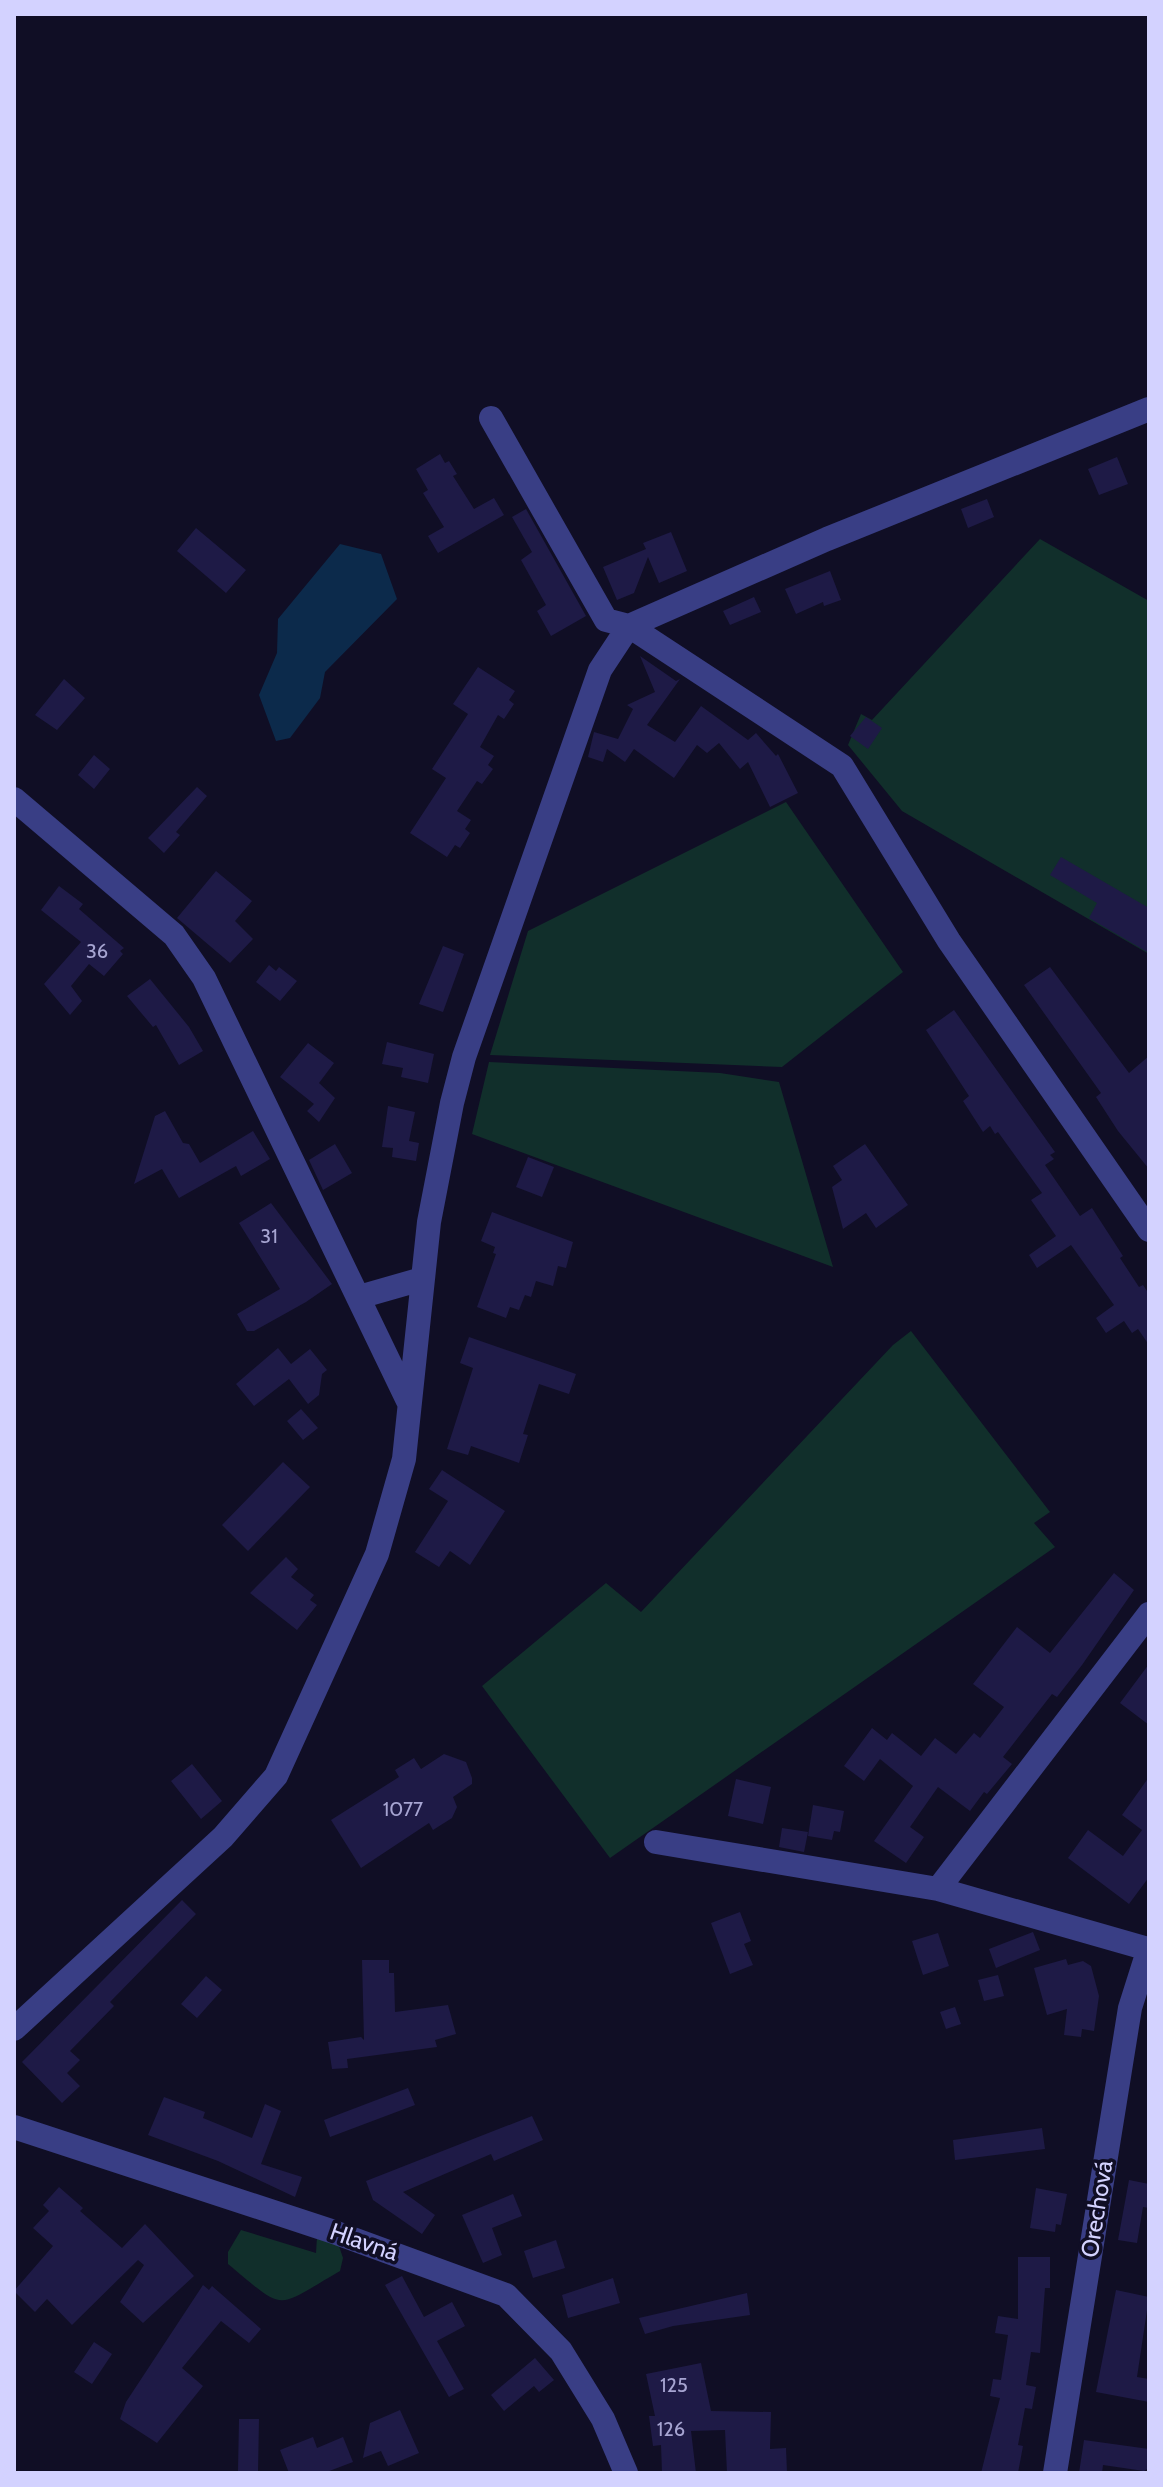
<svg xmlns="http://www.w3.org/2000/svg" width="1163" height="2487" viewBox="0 0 1163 2487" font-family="Cabin,sans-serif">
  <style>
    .green { fill: #112f2b }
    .water { fill: #0c2a4b }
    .building { fill: #1e1a46 }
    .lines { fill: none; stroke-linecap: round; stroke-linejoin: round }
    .minor { stroke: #393e85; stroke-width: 24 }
    .labels { text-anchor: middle; stroke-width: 7; stroke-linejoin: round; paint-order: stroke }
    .number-label { font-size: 20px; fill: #a6a4d1 }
    .street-label { font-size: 24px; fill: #d3d2ff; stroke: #100e25 }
  </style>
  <rect width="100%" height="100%" fill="#100e25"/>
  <path class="green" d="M1040,539L1149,601V954L902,811L848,745L861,714L872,720Z
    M786,802L903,972L782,1067L490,1055L528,931Z
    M489,1062L720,1073L779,1082L833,1267L472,1134Z
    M911,1331L1050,1512L1034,1523L1055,1547L610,1858L482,1686L606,1583L641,1612L893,1345Z
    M241,2230L316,2253L317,2237L339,2246L343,2258L340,2271C274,2309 287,2313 228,2264V2252Z"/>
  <path class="water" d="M340,544L381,554L397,599L325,672L320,698L290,738L276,741L259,695L277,653L278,619Z"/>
  <path class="building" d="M440,454L445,463L449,461L457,474L453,476L474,509L494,498L504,515L438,553L428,536L444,527L423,493L428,490L416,469Z
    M1117,457L1128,484L1099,495L1088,469Z
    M987,499L994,517L968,528L961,509Z
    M526,509L586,616L551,636L537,611L546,605L521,560L532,552L512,517Z
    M196,528L246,570L226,593L177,551Z
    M671,532L687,571L659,583L648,557L634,593L617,600L603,567L646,549L643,543Z
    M830,571L841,600L824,606L823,602L796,614L785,589Z
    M754,597L761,612L730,625L723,611Z
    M640,656L676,681L680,679L647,725L675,742L701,706L748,740L756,733L776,756L778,754L798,793L770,807L748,762L740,769L719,743L707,753L697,745L674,778L634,749L625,762L607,749L603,762L588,757L594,732L618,739L633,709L627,705L655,692Z
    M478,667L515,691L509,700L514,704L504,719L498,715L480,747L494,756L488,765L493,769L482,784L477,781L457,811L471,820L465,829L470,833L460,848L455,845L447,857L410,833L446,778L432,769L468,714L453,704Z
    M64,679L85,698L57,730L35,715Z
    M866,717L882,728L868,749L850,736Z
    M94,755L110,769L94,789L78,775Z
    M197,787L207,796L176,832L180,835L164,853L148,838Z
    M1061,857L1149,908V953L1089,918L1097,903L1050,875Z
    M216,871L252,901L235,921L253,939L230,963L177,918Z
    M59,886L83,904L79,909L124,948L120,951L123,954L104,976L89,964L71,986L82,1001L70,1015L44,984L81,942L41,910Z
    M443,946L464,954L443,1012L419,1004Z
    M269,965L276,971L279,967L297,981L280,1001L256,982Z
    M1050,967L1129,1073L1149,1056V1169L1118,1131L1096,1097L1101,1093L1024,985Z
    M150,979L189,1027L203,1051L179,1065L156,1025L153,1027L127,996Z
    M954,1010L1055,1152L1050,1155L1054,1159L1045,1165L1080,1216L1092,1208L1123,1256L1120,1258L1139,1287L1143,1285L1149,1294V1345L1138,1329L1132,1333L1124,1321L1106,1333L1096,1318L1114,1305L1071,1245L1037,1268L1029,1255L1056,1236L1031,1200L1042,1193L998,1132L995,1134L990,1126L983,1132L963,1101L969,1096L926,1030Z
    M387,1042L434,1054L428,1083L401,1077L403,1068L382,1064Z
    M308,1043L334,1063L319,1083L335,1098L319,1122L307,1111L314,1104L280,1077Z
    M388,1106L415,1112L409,1141L419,1143L416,1161L392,1157L393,1148L382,1147Z
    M165,1111L183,1143L189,1144L200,1163L253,1131L270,1159L241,1176L236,1166L179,1198L162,1169L134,1184L155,1116Z
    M335,1144L352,1173L323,1190L309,1160Z
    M865,1144L908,1205L876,1228L866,1213L843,1229L832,1187L842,1180L833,1166Z
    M528,1157L554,1167L542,1197L516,1187Z
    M271,1203L332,1284L306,1302L254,1331H247L237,1314L280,1289L239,1223Z
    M492,1212L573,1242L566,1268L558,1266L553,1286L536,1281L531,1297L525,1295L519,1310L510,1307L506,1318L477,1307L496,1254L493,1253L495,1247L481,1241Z
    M469,1337L576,1374L569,1394L539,1384L523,1434L528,1435L519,1463L471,1446L468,1455L447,1449L473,1368L460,1363Z
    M278,1348L291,1364L310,1349L327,1370L322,1374L319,1395L308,1404L289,1379L254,1406L236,1384Z
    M301,1409L318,1428L303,1440L287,1421Z
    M283,1462L310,1487L248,1551L222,1525Z
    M442,1470L505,1511L470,1565L450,1551L439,1567L415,1552L448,1501L429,1489Z
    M286,1557L298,1569L291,1577L314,1595L310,1600L317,1605L297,1630L250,1593Z
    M1114,1573L1134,1590L1082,1665L1057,1697L1052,1694L1003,1757L1012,1764L987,1794L984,1792L970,1811L938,1787L910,1827L924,1837L906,1863L874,1841L913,1786L880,1759L864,1781L844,1766L872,1728L887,1740L892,1733L921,1756L935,1738L956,1754L974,1733L980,1738L1004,1707L973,1684L1017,1627L1050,1653Z
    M1149,1664V1725L1120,1703Z
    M444,1754L466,1762L472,1778V1784L453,1797L457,1807L452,1818L433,1830L429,1823L361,1868L331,1820L399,1777L395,1770L414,1758L421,1769Z
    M192,1764L222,1801L201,1819L171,1781Z
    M1149,1777V1877L1129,1904L1068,1858L1088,1830L1123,1856L1142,1830L1122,1815Z
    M736,1779L771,1787L763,1824L728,1816Z
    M813,1805L844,1811L840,1832L834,1831L832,1840L808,1836Z
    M782,1828L808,1832L804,1852L779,1847Z
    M182,1900L196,1914L110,2002L114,2006L70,2051L80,2060L67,2073L80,2086L62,2103L22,2062Z
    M740,1912L751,1941L744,1944L753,1965L730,1974L711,1923Z
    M1033,1932L1040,1950L996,1968L989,1949Z
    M938,1933L949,1966L923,1975L912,1941Z
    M1066,1959L1068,1965L1083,1961L1091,1966L1099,1996L1094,2031L1082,2029L1081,2037L1064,2035L1067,2009L1047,2015L1034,1968Z
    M362,1960H389V1973H394L395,2012L448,2005L456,2034L435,2040L437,2047L347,2059L348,2068L332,2069L328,2042L361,2037L364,2040Z
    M998,1975L1004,1996L984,2001L978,1980Z
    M206,1976L222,1990L197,2018L181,2004Z
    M955,2007L961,2024L946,2029L940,2012Z
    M408,2088L415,2105L330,2137L324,2120Z
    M164,2097L205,2112L203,2118L252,2138L265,2104L281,2111L261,2164L302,2177L295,2197L218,2161L148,2135Z
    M532,2116L543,2140L494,2161L491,2154L403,2192L435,2215L422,2234L373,2200L366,2181Z
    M1042,2128L1045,2149L955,2160L953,2140Z
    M1129,2180L1149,2184V2208L1143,2207L1137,2243L1118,2240Z
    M59,2187L83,2208L80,2211L122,2248L145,2224L194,2276L143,2323L120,2302L144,2265L138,2260L72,2325L47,2299L35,2312L14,2291L53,2246L33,2228L49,2211L43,2205Z
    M1036,2188L1067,2194L1061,2225L1056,2224L1055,2232L1030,2228Z
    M513,2194L522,2216L492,2228L502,2255L483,2263L462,2215Z
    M556,2240L565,2268L533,2278L524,2251Z
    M1018,2257H1050V2288H1045L1040,2353L1031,2352L1026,2385L1036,2387L1032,2409L1025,2408L1018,2445L1023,2446L1018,2473H981L1000,2398L990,2396L993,2379L1001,2380L1008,2335L995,2333L998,2316L1018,2319Z
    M402,2276L424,2317L452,2302L465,2326L437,2341L464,2389L449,2397L385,2285Z
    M613,2278L620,2303L568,2318L562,2295Z
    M203,2285L209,2290L212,2286L261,2329L249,2343L221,2321L182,2368L203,2386L157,2443L120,2419L126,2402Z
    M1116,2290L1149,2297L1137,2377L1149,2379V2402L1096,2392Z
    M747,2293L750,2315L673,2326L645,2334L639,2318Z
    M94,2342L112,2354L92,2384L74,2372Z
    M535,2358L554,2380L539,2392L534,2386L504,2411L491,2395Z
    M701,2363L711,2411L771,2412L770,2449L786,2448L787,2473H727L725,2430L691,2431L696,2473H662L661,2445L653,2446L649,2416H655L646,2374Z
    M400,2410L419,2453L388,2466L381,2451L363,2458L370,2423Z
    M239,2419H259L258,2472L238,2471Z
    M313,2437L317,2448L343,2437L353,2462L324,2473H289L280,2450Z
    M1084,2440L1149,2449V2468L1144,2471L1103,2465L1102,2473H1079Z"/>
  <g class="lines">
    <path class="minor" d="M491,418L606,620L629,626L842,766L949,941L1149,1230
      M14,799L174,935L204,978L409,1403
      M359,1297L422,1279
      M656,1842L938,1889L1148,1949
      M938,1889L1149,1614
      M14,2029L223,1837L276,1776L377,1554L404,1459L429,1222L452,1103L464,1057L600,670L629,626L827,539L1149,409
      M14,2127L331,2231L506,2295L561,2351L603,2419L626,2473
      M1055,2473L1130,2008L1149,1948"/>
  </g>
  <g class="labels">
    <g class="number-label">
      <text x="97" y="958">36</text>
      <text x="269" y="1243">31</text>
      <text x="403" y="1816">1077</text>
      <text x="674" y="2392">125</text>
      <text x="671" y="2436">126</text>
    </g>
    <g class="street-label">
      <text transform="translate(1097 2209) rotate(-81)" y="8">Orechová</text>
      <text transform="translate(364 2242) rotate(19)" y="8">Hlavná</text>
    </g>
  </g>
  <rect width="1163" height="2487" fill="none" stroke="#d3d2ff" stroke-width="32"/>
</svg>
